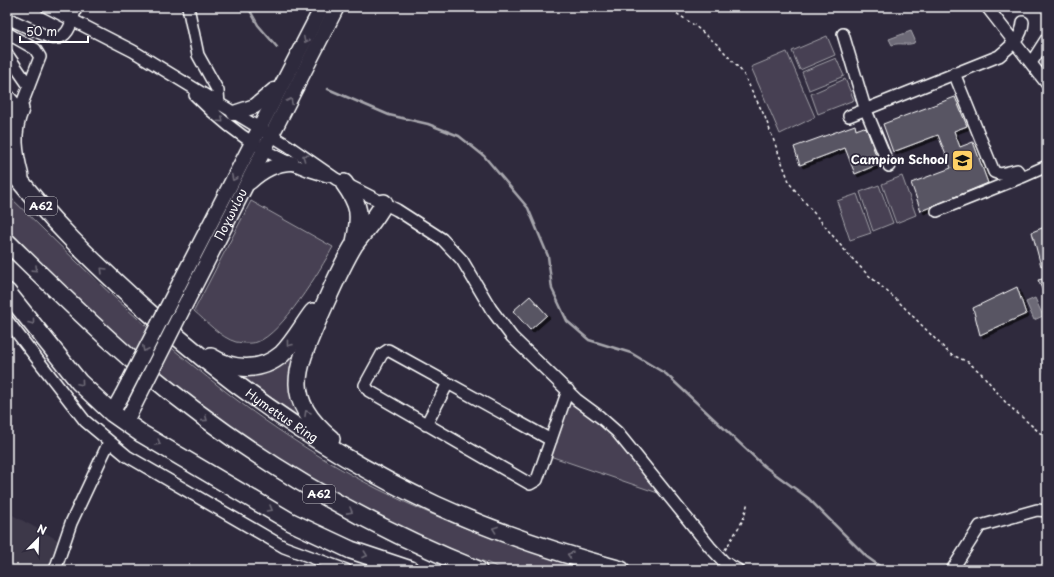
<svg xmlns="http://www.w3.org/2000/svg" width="1054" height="577" viewBox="0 0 1054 577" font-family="'Playpen Sans',sans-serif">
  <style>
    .built { fill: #3c3749 }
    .green { fill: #464152; stroke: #a2a0a8 }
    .water { fill: #6d6a77; stroke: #a7a6ad }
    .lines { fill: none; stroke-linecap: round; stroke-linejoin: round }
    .stream { stroke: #a7a6ad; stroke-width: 2.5 }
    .building { fill: #595564; stroke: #fff; filter: url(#shadow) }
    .minor-casing { stroke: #fff; stroke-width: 14 }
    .major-casing { stroke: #fff; stroke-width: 17 }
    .highway-casing { stroke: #fff; stroke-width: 20 }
    .path { stroke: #fff; stroke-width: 1.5; stroke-dasharray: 3 3; stroke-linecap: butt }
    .minor { stroke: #2f2a3d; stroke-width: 11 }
    .major { stroke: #2f2a3d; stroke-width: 14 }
    .highway { stroke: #2f2a3d; stroke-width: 17 }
    .major-bridge-casing { stroke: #fff; stroke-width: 17; stroke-linecap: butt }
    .major-bridge { stroke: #2f2a3d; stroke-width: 14 }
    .oneway { stroke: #6d6a77 }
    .labels { text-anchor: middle; stroke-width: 3.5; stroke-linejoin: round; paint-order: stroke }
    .shield { fill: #2f2a3d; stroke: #c1bfc5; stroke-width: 1 }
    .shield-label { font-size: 11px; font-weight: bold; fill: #fff }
    .poi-label { font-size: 12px; font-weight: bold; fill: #fff; stroke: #2f2a3d; text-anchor: end }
    .street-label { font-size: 12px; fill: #fff; stroke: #2f2a3d }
  </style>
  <defs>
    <filter id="shadow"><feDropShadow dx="3" dy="3" stdDeviation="0" flood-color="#0009"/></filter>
  </defs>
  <rect width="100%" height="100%" fill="#2f2a3d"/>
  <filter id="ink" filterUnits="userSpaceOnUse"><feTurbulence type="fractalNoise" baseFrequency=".025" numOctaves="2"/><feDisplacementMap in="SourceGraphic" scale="8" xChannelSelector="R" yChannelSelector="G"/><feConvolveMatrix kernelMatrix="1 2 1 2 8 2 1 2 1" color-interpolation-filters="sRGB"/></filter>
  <g filter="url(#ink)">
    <path class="built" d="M7,512L60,541L50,570H7Z"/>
    <path class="green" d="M827,36L835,55L800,70L792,51Z
      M787,52L815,117L780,134L751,67Z
      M836,58L844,76L809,90L802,72Z
      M845,79L854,100L818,114L811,94Z
      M902,176L916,215L896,223L882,184Z
      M879,185L893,223L873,231L860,192Z
      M7,194C65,250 122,308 185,359C244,408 309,454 378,489C445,523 516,548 588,570C563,570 532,573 508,570C501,569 494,566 488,563C461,554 434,542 408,530C340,497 275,460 214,415C140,360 73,294 7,230Z
      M857,194L871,233L850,240L837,201Z
      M251,201L333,247C320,270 282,334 257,342C251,344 243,343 236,342C221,338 206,321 194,311Z
      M1047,340V379L1042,360Z
      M301,342L307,422L230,370Z
      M569,403L604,424L658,493L547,455Z"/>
    <path class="water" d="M911,31L915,40L914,43C906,46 901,42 892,45L889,39Z
      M1035,298L1043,316L1034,320L1026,302Z"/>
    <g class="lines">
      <path class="stream" d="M248,7L258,25L277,47
        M328,89L389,115L428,124L459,136L484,156L528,208L548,256L552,289L567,321L589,340L631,353L666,374L764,466L808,498L867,557L885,570"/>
    </g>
    <path class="building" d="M955,97L967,126L954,131L960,147L973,142L988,183L921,211L911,183L951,168L938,135L893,152L883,124Z
      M855,125L856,130L864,127L867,130L879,164L855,174L845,148L800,165L794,147Z
      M1047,226V263L1041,266L1032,232Z
      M1047,278V300L1038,280Z
      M1017,287L1026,314L980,335L973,308Z
      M530,296L547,315L530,330L513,311Z"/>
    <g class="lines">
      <defs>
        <path id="minor" d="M47,7L133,51L287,145L336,179L397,210L442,239L462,260L491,309L512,337L577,400L600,417L617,432L710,547L724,562L738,570
          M188,7L198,55L218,91L219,105
          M987,7L1047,84
          M7,18L51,38C69,41 72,21 76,7
          M7,33L35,49L40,57L20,109L7,94
          M843,34L865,108L889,166
          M7,54L29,86
          M1031,63L1047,38
          M954,73L994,172L1000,174L1017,170L1022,177L1047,166
          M195,95C232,133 275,162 327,176
          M849,116L999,56C1011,46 1022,38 1023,22
          M937,211L1022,177
          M7,320L85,421L127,456L284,547L346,570
          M426,425L448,383
          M551,440L388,350L382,354L365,385L369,391L530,484L537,480L568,390
          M55,570L71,523L109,442
          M952,570L980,526L1037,510L1047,511"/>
        <g id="major">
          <path d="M234,113L255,106L274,90"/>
          <path d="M250,182C262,171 275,163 292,163"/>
          <path d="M176,290L322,7"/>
          <path id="s1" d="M187,301L337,7"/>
          <path d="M112,413L122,395"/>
          <path d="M125,423L135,404"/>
        </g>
        <g id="highway">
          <path d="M20,109C10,132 14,154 20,177"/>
          <path id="s2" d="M7,164C46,217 95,264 144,308C232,387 329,455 436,505C495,532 558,553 621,570"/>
          <path d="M344,183C360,205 361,215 355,242"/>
          <path d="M7,242C50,284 93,327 139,366C242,453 353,520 478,570"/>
          <path d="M7,292L79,382L112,413L142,434L291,522L351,550L411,570"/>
          <path d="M211,357C233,371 261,372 282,354C294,342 303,325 313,312"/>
          <path d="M331,439C281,397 297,368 319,317C330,293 340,268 354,245C364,231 376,219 384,203"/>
        </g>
      </defs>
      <use href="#minor" class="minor-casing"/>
      <use href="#major" class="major-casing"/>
      <use href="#highway" class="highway-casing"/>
      <path class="path" d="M667,7L694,25L719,46L743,73L765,117L790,184L847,253L866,273L898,301L950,354L968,362L982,374L1007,404L1047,439
        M725,550L743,520L748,502"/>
      <use href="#minor" class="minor"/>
      <use href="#major" class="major"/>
      <use href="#highway" class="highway"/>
      <defs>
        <path id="major-bridge" d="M122,395L176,290
          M135,404L187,301"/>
      </defs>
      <use href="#major-bridge" class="major-bridge-casing"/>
      <use href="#major-bridge" class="major-bridge"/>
    </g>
    <defs><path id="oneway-chevron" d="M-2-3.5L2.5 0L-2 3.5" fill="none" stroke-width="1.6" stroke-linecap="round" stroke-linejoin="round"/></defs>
    <g class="oneway">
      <use href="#oneway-chevron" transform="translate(306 40) rotate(117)"/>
      <use href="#oneway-chevron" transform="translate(290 101) rotate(-63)"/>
      <use href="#oneway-chevron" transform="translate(221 120) rotate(42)"/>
      <use href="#oneway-chevron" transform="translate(305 157) rotate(-145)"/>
      <use href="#oneway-chevron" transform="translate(234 178) rotate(117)"/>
      <use href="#oneway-chevron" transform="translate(35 269) rotate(44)"/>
      <use href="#oneway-chevron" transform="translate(103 270) rotate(-135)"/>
      <use href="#oneway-chevron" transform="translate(32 322) rotate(52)"/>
      <use href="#oneway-chevron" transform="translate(289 344) rotate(128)"/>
      <use href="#oneway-chevron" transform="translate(145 349) rotate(117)"/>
      <use href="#oneway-chevron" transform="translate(81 383) rotate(50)"/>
      <use href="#oneway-chevron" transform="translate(307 413) rotate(-120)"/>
      <use href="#oneway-chevron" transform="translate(205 419) rotate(37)"/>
      <use href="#oneway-chevron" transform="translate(158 443) rotate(31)"/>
      <use href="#oneway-chevron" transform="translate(270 509) rotate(30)"/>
      <use href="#oneway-chevron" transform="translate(350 511) rotate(29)"/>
      <use href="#oneway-chevron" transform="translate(495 529) rotate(-160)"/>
      <use href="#oneway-chevron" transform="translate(365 555) rotate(20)"/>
      <use href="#oneway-chevron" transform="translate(570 555) rotate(-163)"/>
    </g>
  </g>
  <defs>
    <symbol id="university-square" viewBox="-11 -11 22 22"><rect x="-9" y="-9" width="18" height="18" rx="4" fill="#ffd166" stroke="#2f2a3d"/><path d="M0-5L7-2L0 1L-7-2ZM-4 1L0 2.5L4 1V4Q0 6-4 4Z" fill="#111"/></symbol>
  </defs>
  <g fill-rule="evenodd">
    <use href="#university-square" x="950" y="148" width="25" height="25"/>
  </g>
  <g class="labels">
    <g class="shield">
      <rect x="25" y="197" width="32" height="18" rx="3"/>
      <rect x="303" y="485" width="32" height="18" rx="3"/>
    </g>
    <g class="shield-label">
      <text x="41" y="210">Α62</text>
      <text x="319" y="498">Α62</text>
    </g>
    <g class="poi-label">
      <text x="948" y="164">Campion School</text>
    </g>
    <g class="street-label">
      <text dy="4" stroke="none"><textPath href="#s1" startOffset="97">Πογωνίου</textPath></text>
      <text dy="4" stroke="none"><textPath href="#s2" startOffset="374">Hymettus Ring</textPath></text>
    </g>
  </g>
  <rect width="1054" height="577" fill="none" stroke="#2f2a3d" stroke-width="24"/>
  <rect x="12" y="12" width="1030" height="553" fill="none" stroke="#fff" stroke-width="1.5" filter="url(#ink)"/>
  <g transform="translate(38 539) rotate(23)" stroke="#2f2a3d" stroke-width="3" paint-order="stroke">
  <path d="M0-3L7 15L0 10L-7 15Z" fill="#ffffff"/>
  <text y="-6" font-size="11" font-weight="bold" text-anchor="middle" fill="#ffffff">N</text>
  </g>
  <path d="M20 36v6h68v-6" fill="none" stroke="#ffffff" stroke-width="2"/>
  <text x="26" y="36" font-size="12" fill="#ffffff" stroke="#2f2a3d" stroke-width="3" paint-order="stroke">50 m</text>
</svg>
